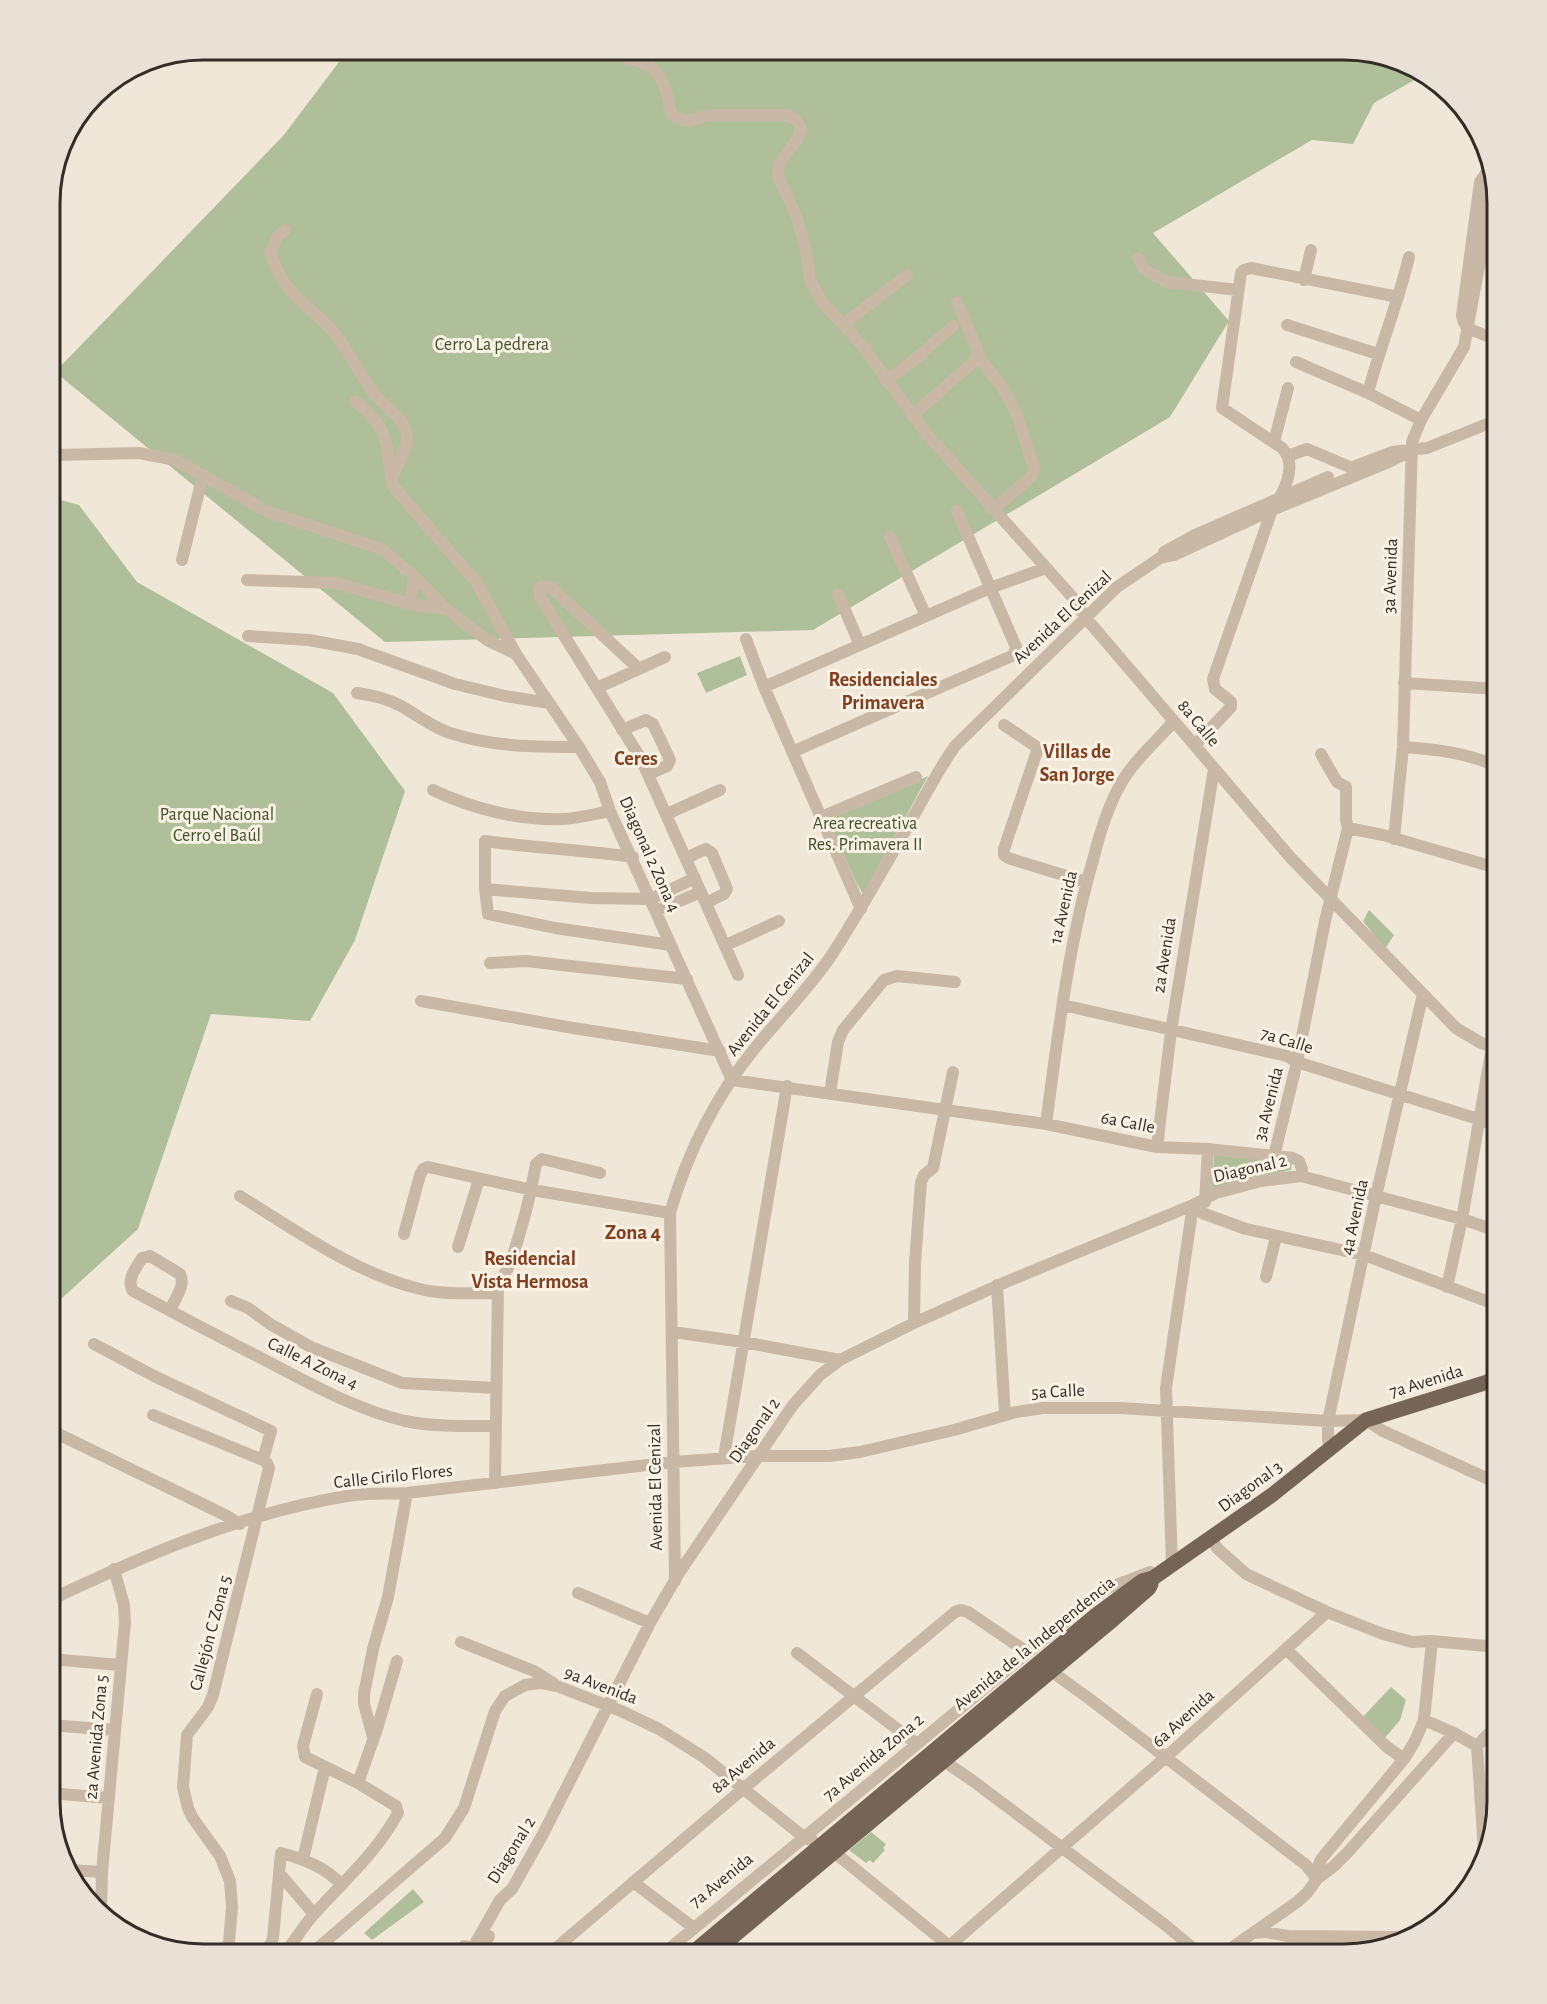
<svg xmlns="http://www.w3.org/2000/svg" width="1547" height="2004" viewBox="0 0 1547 2004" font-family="'Alegreya Sans',sans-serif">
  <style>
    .green { fill: #afbf99 }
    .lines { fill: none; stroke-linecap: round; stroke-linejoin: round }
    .minor { stroke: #c8b8a5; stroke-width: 12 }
    .major { stroke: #766457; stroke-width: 15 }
    .labels { text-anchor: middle; stroke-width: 6; stroke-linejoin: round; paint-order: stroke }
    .park-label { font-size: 18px; fill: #40522a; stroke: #f9f1e4 }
    .street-label { font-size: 18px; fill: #342c26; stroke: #f9f1e4 }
    .neighbourhood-label { font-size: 20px; font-weight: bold; fill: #823f20; stroke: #f9f1e4 }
    .quarter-label { font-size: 21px; font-weight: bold; fill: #823f20; stroke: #f9f1e4 }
    .rim { fill: none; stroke: #342c26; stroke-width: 3 }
  </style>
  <rect width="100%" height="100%" fill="#f1e7d8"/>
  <path class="green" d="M348,50H1354L1421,70L1425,74L1374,103L1353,144L1312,140L1153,233L1229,321L1170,417L813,630L385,642L55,372L283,136Z
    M50,497L79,505L137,582L333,693L405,791L355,940L310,1021L211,1014L138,1229L50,1309Z
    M740,656L747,675L706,693L697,673Z
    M928,776L863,894L856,882L828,820Z
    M1369,910L1394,935L1385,949L1363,921Z
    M1214,1155L1292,1163L1291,1170L1212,1188Z
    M1391,1687L1406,1700L1400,1720L1384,1739L1362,1718Z
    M871,1832L886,1844L883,1848L885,1850L873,1863L870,1860L866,1863L849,1850Z
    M413,1889L424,1902L372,1940L364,1933Z"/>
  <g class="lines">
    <path class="minor" d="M615,50C629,63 637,58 649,66C665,76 668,98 671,114L680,119L687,121L710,115H788L798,122L801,129L798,138L779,164L778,176L797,218L806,251L810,280L822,302L861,344L925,432L1074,599L1085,617L1290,857L1456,1028L1481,1043L1497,1049
      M285,230L278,236L270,253C275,267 282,282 293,293C306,308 324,319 336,335C351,355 361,378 377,397C388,408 405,419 407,437C408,454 391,468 392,485L476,582L516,654L579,747L600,782L610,811L732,1080L1046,1124L1157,1147L1208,1149L1293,1158L1299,1161L1302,1169L1301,1176
      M1138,258L1145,270L1167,282L1238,290
      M1304,280L1311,250
      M957,302L976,347L979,357L1003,389L1016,412L1034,469L1031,477L993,510
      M844,324L907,275
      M1287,325L1378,354
      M1467,328L1463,320L1462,315L1480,182L1488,170
      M1467,328L1497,340
      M1296,362L1368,393L1421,420
      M886,381L914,360L953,326
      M1368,393C1380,347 1398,303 1409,257
      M355,401C388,429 385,436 391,477
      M912,416L979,357
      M1274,442L1288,388
      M1288,456L1307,449L1352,468L1354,475
      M50,459L56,455L139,453L176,460L266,511L382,549L414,576L446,609
      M1353,467L1392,452L1427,448L1497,420
      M890,537L926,616
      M1164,552L1195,535L1328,477
      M182,560L203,475
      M247,580L336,583L410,604L446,609L487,640L516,654
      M838,594L860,645
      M410,604L414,576
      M248,636L309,640L358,649L455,684L505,696L549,703
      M746,639L764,687L861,909
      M639,669L552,588L542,586L539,589L540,597L641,759L738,975
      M1404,683L1497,689
      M764,687L990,588L1046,568
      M597,688L665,657
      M357,693C372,695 387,698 401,706C417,715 432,727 450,733C493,747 535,747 579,747
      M1004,725L1038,748L1004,849V855L1008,858L1086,882
      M622,730L646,720L653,724L670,760L667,766L649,774
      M1195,745L1231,707V702L1215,689L1213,679L1272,510C1283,494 1299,465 1282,448L1222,408L1241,273L1244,270L1251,268L1398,297
      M1403,747C1436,749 1466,753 1497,766
      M792,752L1014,655L1016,647L957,511
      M433,790C473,809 520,821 564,819C580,818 595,814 610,811
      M667,814L720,790
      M821,817L916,777
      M1348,828L1383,835L1497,868
      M1394,839L1403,747L1412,442L1421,420L1464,347L1485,234L1490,178
      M633,857C583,850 534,848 485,841V889L488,914L555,928L671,945
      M686,858L706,849L712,853L727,889L724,894L706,903
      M485,889L591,898L651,899L695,878
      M656,911L701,892
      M726,945L779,921
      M490,963L526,961L687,979
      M421,1001L573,1028L720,1051
      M1063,1005L1287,1056L1297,1062L1497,1125
      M830,1093L838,1042L843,1030L884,980L897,976L955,982
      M1046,1124C1058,1035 1068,946 1093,860C1099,836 1107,809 1119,787C1132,762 1156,742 1174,721
      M1157,1147L1171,1031L1214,769
      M1274,1156L1297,1062L1325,921L1348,828L1346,820V787L1337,782L1321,754
      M240,1196C297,1231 357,1275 424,1290C448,1295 473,1293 497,1293
      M1205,1202L1208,1149
      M1193,1205L1202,1213L1246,1229L1364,1255L1497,1305
      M404,1234L420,1175L423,1169L428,1167L532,1190L670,1213
      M458,1247L479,1179
      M1266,1277L1276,1237
      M997,1285L1005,1415
      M1447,1287L1462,1219L1497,1018
      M231,1301L248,1308L270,1324L311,1347L402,1383L496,1388
      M170,1310C175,1299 186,1285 180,1274L150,1256L142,1258C136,1268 126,1280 133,1291C176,1314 219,1337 263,1359C308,1383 355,1409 405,1421C435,1427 466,1426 496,1426
      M914,1323L915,1263L921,1182L924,1175L933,1168L953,1072
      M673,1332L743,1342L840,1360
      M94,1344L154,1376L271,1431L263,1460
      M153,1415L263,1460L267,1463L269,1468L213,1695L208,1707L187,1735L183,1787L188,1808L192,1817L220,1856L230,1881L232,1907L228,1954
      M50,1430L225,1515L240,1524
      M1330,1448L1328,1440V1421L1376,1196L1423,994
      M724,1457L787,1086
      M495,1483L498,1287C499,1278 506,1274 509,1266C521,1233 530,1199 536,1164L542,1159L600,1173
      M1211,1538L1217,1548L1246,1574L1327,1612L1383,1634L1412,1642L1432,1641L1497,1647
      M1167,1567L1172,1565L1166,1388L1193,1205
      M675,1581L670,1213C687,1154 716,1096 755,1048C781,1016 810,988 833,953C860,911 884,868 909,824C924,798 938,770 955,746L1117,587L1160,558L1174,555L1272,510L1389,462L1412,450
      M578,1593L650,1623
      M50,1600C144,1555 243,1513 347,1496C367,1493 387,1494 407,1493L673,1462L757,1456H829L860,1452L954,1430L1016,1412L1043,1408H1120L1328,1421L1366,1420L1383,1431L1497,1483
      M461,1642L534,1671L553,1683
      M1286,1649L1387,1747L1404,1759
      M797,1653L917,1744
      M50,1659L120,1665
      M1051,1671L1091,1700L1306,1865L1317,1879
      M1424,1720L1454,1733L1477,1746
      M50,1725L114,1730
      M373,1737L364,1704V1694L373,1649L388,1597L407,1493
      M1477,1746L1484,1850
      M1477,1746L1497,1725
      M944,1761L973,1781L1164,1924L1200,1954
      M358,1783L377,1729L397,1661
      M50,1793L108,1798
      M828,1847L959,1954
      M303,1859L325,1767
      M70,1870L102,1872
      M279,1873L314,1914
      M1317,1879L1319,1864L1322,1858L1404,1759L1415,1741L1424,1720L1432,1641
      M633,1882L694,1928
      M101,1910L102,1872L125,1623L124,1605L114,1569
      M1254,1933L1266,1932L1288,1936L1403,1937
      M228,1950C246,1951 267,1960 273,1938L281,1853C304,1859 325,1867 342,1885
      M284,1954C295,1941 303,1926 315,1913C344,1881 377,1852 398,1813L396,1806L358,1783L305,1757L303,1746L317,1694
      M311,1954L445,1838L464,1808L495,1711L505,1696L525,1685L541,1683L557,1686L621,1711L659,1729L705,1758L805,1838L812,1840
      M460,1954L464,1946L471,1948L475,1944L500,1900L512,1889L543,1834L650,1623L679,1573L793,1405L820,1375L840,1360L914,1323L1008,1281L1193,1205L1216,1193L1261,1181L1301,1176L1462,1219L1497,1231
      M479,1954L489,1936
      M549,1954L744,1788L955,1612L961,1610L968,1612L1027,1652
      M663,1954L1095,1597L1108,1588L1150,1572
      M940,1954L1166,1757L1327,1612
      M1223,1954L1297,1902L1307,1893L1317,1879L1334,1866L1348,1852L1454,1733"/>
    <path class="major" d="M691,1954L1096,1615L1142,1581L1153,1578L1272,1495L1366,1420L1497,1379
      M712,1954L1109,1623L1149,1588L1151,1584"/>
  </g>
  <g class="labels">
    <g class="park-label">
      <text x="492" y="350">Cerro La pedrera</text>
      <text x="217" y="820">Parque Nacional<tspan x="217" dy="21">Cerro el Baúl</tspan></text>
      <text x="865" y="829">Area recreativa<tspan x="865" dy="21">Res. Primavera II</tspan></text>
    </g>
    <g class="street-label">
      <text transform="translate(1390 576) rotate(-88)" y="6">3a Avenida</text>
      <text transform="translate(1062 617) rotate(-43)" y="6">Avenida El Cenizal</text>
      <text transform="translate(1199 723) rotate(50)" y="6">8a Calle</text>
      <text transform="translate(650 854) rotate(66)" y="6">Diagonal 2 Zona 4</text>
      <text transform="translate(1063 907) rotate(-77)" y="6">1a Avenida</text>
      <text transform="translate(1164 955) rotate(-81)" y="6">2a Avenida</text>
      <text transform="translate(770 1004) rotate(-51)" y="6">Avenida El Cenizal</text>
      <text transform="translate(1287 1040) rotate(17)" y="6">7a Calle</text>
      <text transform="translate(1268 1104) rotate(-76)" y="6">3a Avenida</text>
      <text transform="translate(1128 1122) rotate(11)" y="6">6a Calle</text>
      <text transform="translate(1250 1168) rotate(-13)" y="6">Diagonal 2</text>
      <text transform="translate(1354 1217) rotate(-78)" y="6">4a Avenida</text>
      <text transform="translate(313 1363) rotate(26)" y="6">Calle A Zona 4</text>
      <text transform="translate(1426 1381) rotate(-17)" y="6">7a Avenida</text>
      <text transform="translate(1058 1391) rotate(-3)" y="6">5a Calle</text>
      <text transform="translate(754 1430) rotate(-55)" y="6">Diagonal 2</text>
      <text transform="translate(393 1476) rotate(-6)" y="6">Calle Cirilo Flores</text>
      <text transform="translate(1250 1486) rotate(-36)" y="6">Diagonal 3</text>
      <text transform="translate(655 1487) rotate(-91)" y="6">Avenida El Cenizal</text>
      <text transform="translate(210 1633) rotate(-75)" y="6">Callejón C Zona 5</text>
      <text transform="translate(1034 1643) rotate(-39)" y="6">Avenida de la Independencia</text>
      <text transform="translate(601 1685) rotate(21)" y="6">9a Avenida</text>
      <text transform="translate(1183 1718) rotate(-42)" y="6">6a Avenida</text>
      <text transform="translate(96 1737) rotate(-85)" y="6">2a Avenida Zona 5</text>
      <text transform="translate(873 1757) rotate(-40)" y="6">7a Avenida Zona 2</text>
      <text transform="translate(743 1765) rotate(-40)" y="6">8a Avenida</text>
      <text transform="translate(511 1850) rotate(-58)" y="6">Diagonal 2</text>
      <text transform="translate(721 1880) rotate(-39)" y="6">7a Avenida</text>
    </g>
    <g class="neighbourhood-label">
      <text x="883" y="686">Residenciales<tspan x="883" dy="23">Primavera</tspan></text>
      <text x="1077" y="758">Villas de<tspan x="1077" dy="23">San Jorge</tspan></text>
      <text x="636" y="765">Ceres</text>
      <text x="530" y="1265">Residencial<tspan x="530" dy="23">Vista Hermosa</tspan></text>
    </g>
    <g class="quarter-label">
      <text x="633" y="1239">Zona 4</text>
    </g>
  </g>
  <path d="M0 0H1547V2004H0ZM203 60H1344A143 143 0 0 1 1487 203V1801A143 143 0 0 1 1344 1944H203A143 143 0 0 1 60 1801V203A143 143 0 0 1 203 60Z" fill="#e9e1d5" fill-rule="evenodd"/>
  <path class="rim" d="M203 60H1344A143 143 0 0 1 1487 203V1801A143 143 0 0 1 1344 1944H203A143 143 0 0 1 60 1801V203A143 143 0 0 1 203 60Z"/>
</svg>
